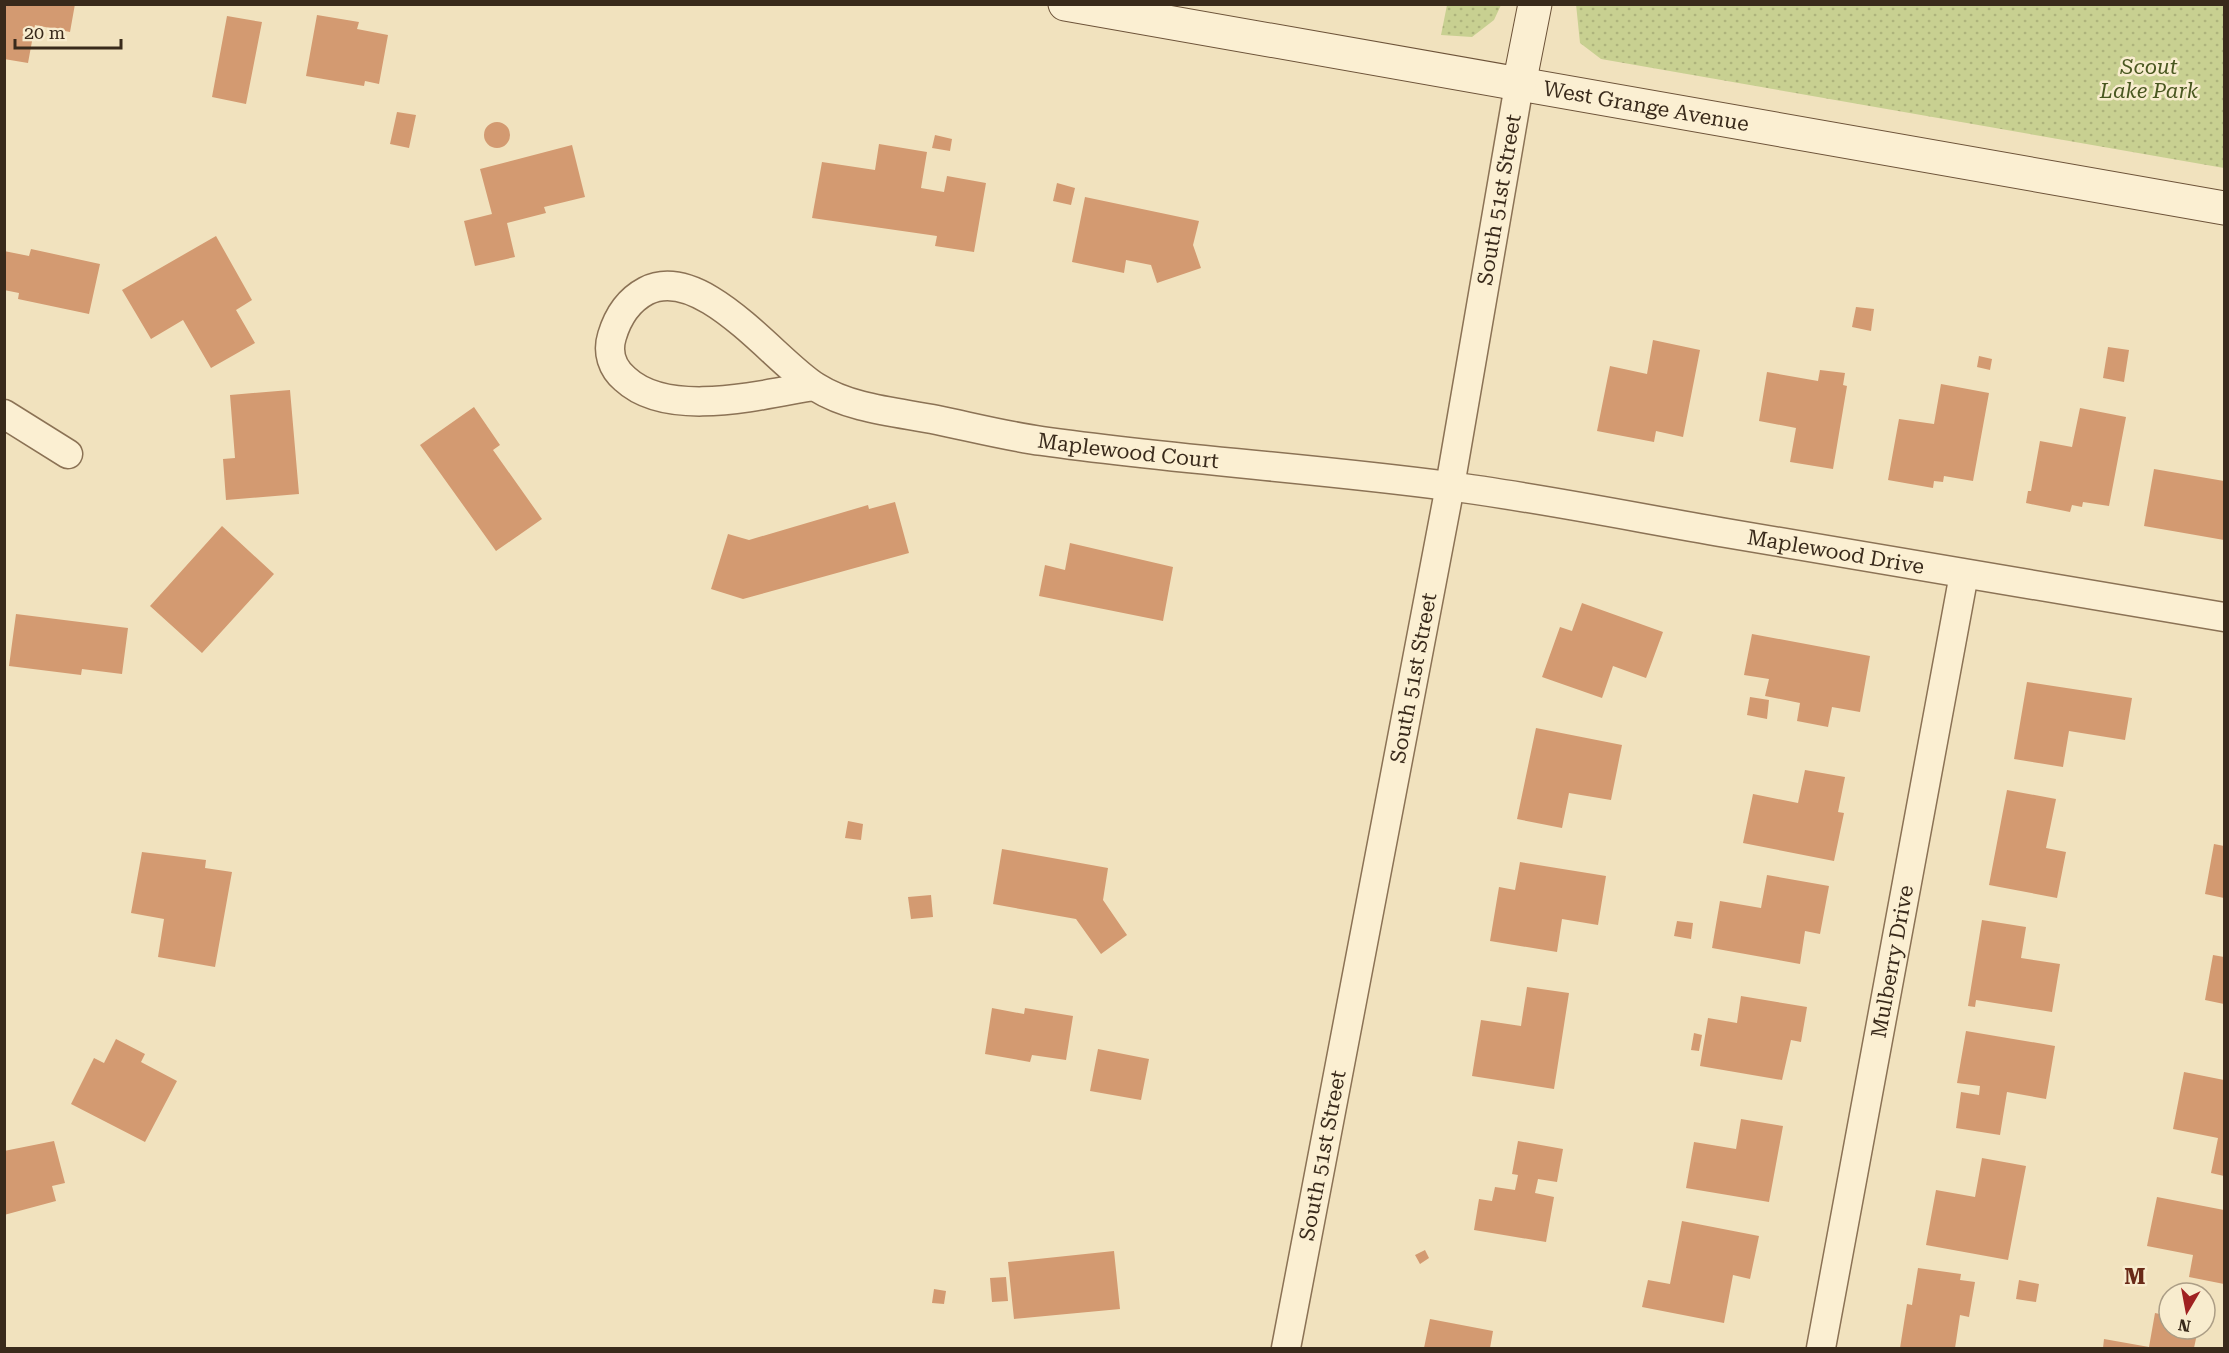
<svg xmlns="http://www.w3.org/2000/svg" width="2229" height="1353" viewBox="0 0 2229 1353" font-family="'Roboto Serif',serif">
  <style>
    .park { fill: url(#park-dots) }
    .building { fill: #d39a71 }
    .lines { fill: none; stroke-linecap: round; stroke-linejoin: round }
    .street-casing { stroke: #8b7255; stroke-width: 31 }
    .secondary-casing { stroke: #6d5339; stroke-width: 35 }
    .street { stroke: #fbefd2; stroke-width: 28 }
    .secondary { stroke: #fbefd2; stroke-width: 33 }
    .labels { text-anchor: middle; stroke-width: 5; stroke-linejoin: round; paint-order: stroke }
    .park-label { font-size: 21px; font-style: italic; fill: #495720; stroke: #f8ecce }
    .street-label { font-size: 21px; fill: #392a1b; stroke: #f8ecce }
    .neighbourhood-label { font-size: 22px; font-weight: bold; fill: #692917; stroke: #f8ecce }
  </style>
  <defs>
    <pattern id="park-dots" width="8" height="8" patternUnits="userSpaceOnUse" patternTransform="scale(1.5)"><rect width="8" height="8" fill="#c8d091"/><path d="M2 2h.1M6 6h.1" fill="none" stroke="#adb37c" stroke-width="1.8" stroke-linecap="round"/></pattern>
  </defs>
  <rect width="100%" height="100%" fill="#f1e2be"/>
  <path class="park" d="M1576,4L2224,5V168L1601,59L1580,43Z
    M1447,5V4L1501,5L1494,20L1472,37L1441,35Z"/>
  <path class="building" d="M4,4H75L70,32L35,25L28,63L4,59Z
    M317,15L359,22L357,29L388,35L379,84L365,81L364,86L306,76Z
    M227,16L262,22L246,104L212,97Z
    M397,112L416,115L409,148L390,144Z
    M484 135a13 13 0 1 1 26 0a13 13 0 1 1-26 0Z
    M935,135L952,139L950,151L932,148Z
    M879,144L927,152L921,188L944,192L947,176L986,183L974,252L935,246L937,236L812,218L822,162L875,170Z
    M572,145L585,197L544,207L546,213L507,223L515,257L475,266L464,221L492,214L480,169Z
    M1057,183L1075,188L1071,205L1053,201Z
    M1085,197L1199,221L1193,245L1201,268L1157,283L1151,265L1126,260L1124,273L1072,262Z
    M216,236L252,300L236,310L255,343L211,368L183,320L151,339L122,290Z
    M31,249L100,264L89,314L18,299L19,293L4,290V251L29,256Z
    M1856,307L1874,309L1871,331L1852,327Z
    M1653,340L1700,350L1683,437L1656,431L1654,442L1597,431L1610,366L1647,374Z
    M2108,347L2129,350L2124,382L2103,378Z
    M1979,356L1992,359L1990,370L1977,367Z
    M1820,370L1845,373L1843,385L1847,386L1833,469L1790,462L1796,428L1759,421L1767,372L1818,381Z
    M1941,384L1989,393L1973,481L1944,476L1943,482L1934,481L1933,488L1888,480L1899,419L1934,424Z
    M290,390L299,494L226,500L223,459L235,458L230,395Z
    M474,407L500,445L493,450L542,519L496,551L420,445Z
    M2080,408L2126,417L2109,506L2083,502L2082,507L2072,505L2070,512L2026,503L2028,491H2031L2040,441L2072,447Z
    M2154,469L2224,481V540L2144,526Z
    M895,502L909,553L743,599L711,589L728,534L749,540L868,505L869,509Z
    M222,526L274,574L202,653L150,606Z
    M1070,543L1173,567L1163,621L1039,596L1045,565L1065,570Z
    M1582,603L1663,632L1646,678L1613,666L1602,698L1542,677L1560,627L1572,631Z
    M16,614L128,628L122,674L82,669L81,675L9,666Z
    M1752,634L1870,656L1860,712L1832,707L1828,727L1797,721L1800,703L1765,696L1769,679L1744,675Z
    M2027,682L2132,698L2125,740L2069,731L2063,767L2014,759Z
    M1750,697L1769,700L1767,719L1747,715Z
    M1536,728L1622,745L1611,800L1569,793L1562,828L1517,819Z
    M1805,770L1845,777L1838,812L1844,813L1834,861L1743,843L1753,794L1798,803Z
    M2007,790L2056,799L2046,848L2066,852L2057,898L1989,885Z
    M848,821L863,824L861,840L845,838Z
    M2214,844L2224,846V898L2205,894Z
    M1002,849L1108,868L1103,900L1127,935L1101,954L1076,919L993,904Z
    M142,852L206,860L205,868L232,872L215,967L158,957L164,919L131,913Z
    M1520,862L1606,876L1598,925L1562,919L1557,952L1490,941L1499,887L1515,890Z
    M1767,875L1829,886L1820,934L1805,931L1800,964L1712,948L1720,901L1761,908Z
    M931,895L933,917L911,919L908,897Z
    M1982,920L2026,927L2021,958L2060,964L2052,1012L1976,1000L1975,1007L1968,1006Z
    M1677,921L1693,923L1691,939L1674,936Z
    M2213,955L2224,957V1004L2205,1000Z
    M1527,987L1569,993L1554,1089L1472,1076L1481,1020L1521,1026Z
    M1741,996L1807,1007L1801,1042L1791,1040L1782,1080L1700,1066L1708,1018L1737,1023Z
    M992,1008L1024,1014L1025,1008L1073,1016L1066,1060L1032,1055L1030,1062L985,1054Z
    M1966,1031L2055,1046L2046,1099L2007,1092L2000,1135L1956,1128L1961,1092L1979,1095L1980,1086L1957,1083Z
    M1694,1033L1702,1035L1699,1051L1691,1050Z
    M116,1039L145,1054L141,1062L177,1081L145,1142L71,1104L94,1058L104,1063Z
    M1098,1049L1149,1059L1141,1100L1090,1091Z
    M2184,1072L2224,1080V1176L2211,1173L2218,1138L2173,1129Z
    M1741,1119L1783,1126L1769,1202L1686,1188L1694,1142L1736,1149Z
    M54,1141L65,1183L52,1186L56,1201L4,1215V1151Z
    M1518,1141L1563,1149L1557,1182L1538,1179L1535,1193L1554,1197L1546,1242L1474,1230L1479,1199L1492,1201L1495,1187L1515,1190L1518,1175L1512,1174Z
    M1982,1158L2026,1166L2008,1260L1926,1245L1936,1190L1975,1197Z
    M2157,1197L2224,1210V1284L2189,1277L2193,1255L2147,1246Z
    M1682,1221L1759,1236L1750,1279L1733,1275L1724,1323L1642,1307L1648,1280L1670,1284Z
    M1425,1250L1429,1258L1420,1264L1415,1255Z
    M1114,1251L1120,1309L1014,1319L1008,1262Z
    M1918,1268L1961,1274L1960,1280L1975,1282L1969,1317L1960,1315L1955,1348H1900L1907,1304L1912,1305Z
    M1006,1277L1008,1301L992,1302L990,1278Z
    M2019,1280L2039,1284L2036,1302L2016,1299Z
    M934,1289L946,1291L944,1304L932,1303Z
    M2155,1313L2169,1316V1329H2198L2194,1348H2103L2104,1339L2149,1347Z
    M1430,1319L1493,1331L1490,1348H1424Z"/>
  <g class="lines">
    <defs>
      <g id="street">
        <path id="s1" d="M813,386C760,395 668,419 625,379C612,368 607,352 612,336C618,316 629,300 646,291C702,262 776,363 816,387C851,409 896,412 937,420C971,427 1006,436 1042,441C1176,460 1313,468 1448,486C1541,498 1633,517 1726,533C1892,562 2058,590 2224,617"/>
        <path d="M4,414L68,454"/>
        <path id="s2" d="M1286,1348L1450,486L1519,85"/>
        <path id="s3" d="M1821,1348L1964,574"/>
      </g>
      <g id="secondary">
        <path id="s4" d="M1065,4L2224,208"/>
        <path d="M1519,85L1535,4"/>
      </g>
    </defs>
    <use href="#street" class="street-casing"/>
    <use href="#secondary" class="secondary-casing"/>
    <use href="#street" class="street"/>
    <use href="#secondary" class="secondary"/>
  </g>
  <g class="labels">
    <g class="park-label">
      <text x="2149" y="74">Scout<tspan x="2149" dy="24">Lake Park</tspan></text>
    </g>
    <g class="street-label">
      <text dy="7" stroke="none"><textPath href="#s4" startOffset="590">West Grange Avenue</textPath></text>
      <text dy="7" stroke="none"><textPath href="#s2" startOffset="1168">South 51st Street</textPath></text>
      <text dy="7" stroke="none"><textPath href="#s1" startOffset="825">Maplewood Court</textPath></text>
      <text dy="7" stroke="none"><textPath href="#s1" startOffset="1540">Maplewood Drive</textPath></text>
      <text dy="7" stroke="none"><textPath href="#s2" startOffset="682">South 51st Street</textPath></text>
      <text dy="7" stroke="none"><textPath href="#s3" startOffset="393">Mulberry Drive</textPath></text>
      <text dy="7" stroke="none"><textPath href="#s2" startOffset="196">South 51st Street</textPath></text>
    </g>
    <g class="neighbourhood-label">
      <text x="2135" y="1284">M</text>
    </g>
  </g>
  <rect width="2229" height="1353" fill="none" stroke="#392a1b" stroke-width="12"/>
  <g transform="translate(2187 1311) rotate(190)"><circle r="28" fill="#f8ecce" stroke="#ac9e86" stroke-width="1.5"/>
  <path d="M0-4.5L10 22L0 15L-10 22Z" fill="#9f2121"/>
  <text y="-9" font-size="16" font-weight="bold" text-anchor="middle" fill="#392a1b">N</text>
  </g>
  <path d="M15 39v9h106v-9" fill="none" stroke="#392a1b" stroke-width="3"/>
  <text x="24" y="39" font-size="18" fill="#392a1b" stroke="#f8ecce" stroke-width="4.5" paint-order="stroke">20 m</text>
</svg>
